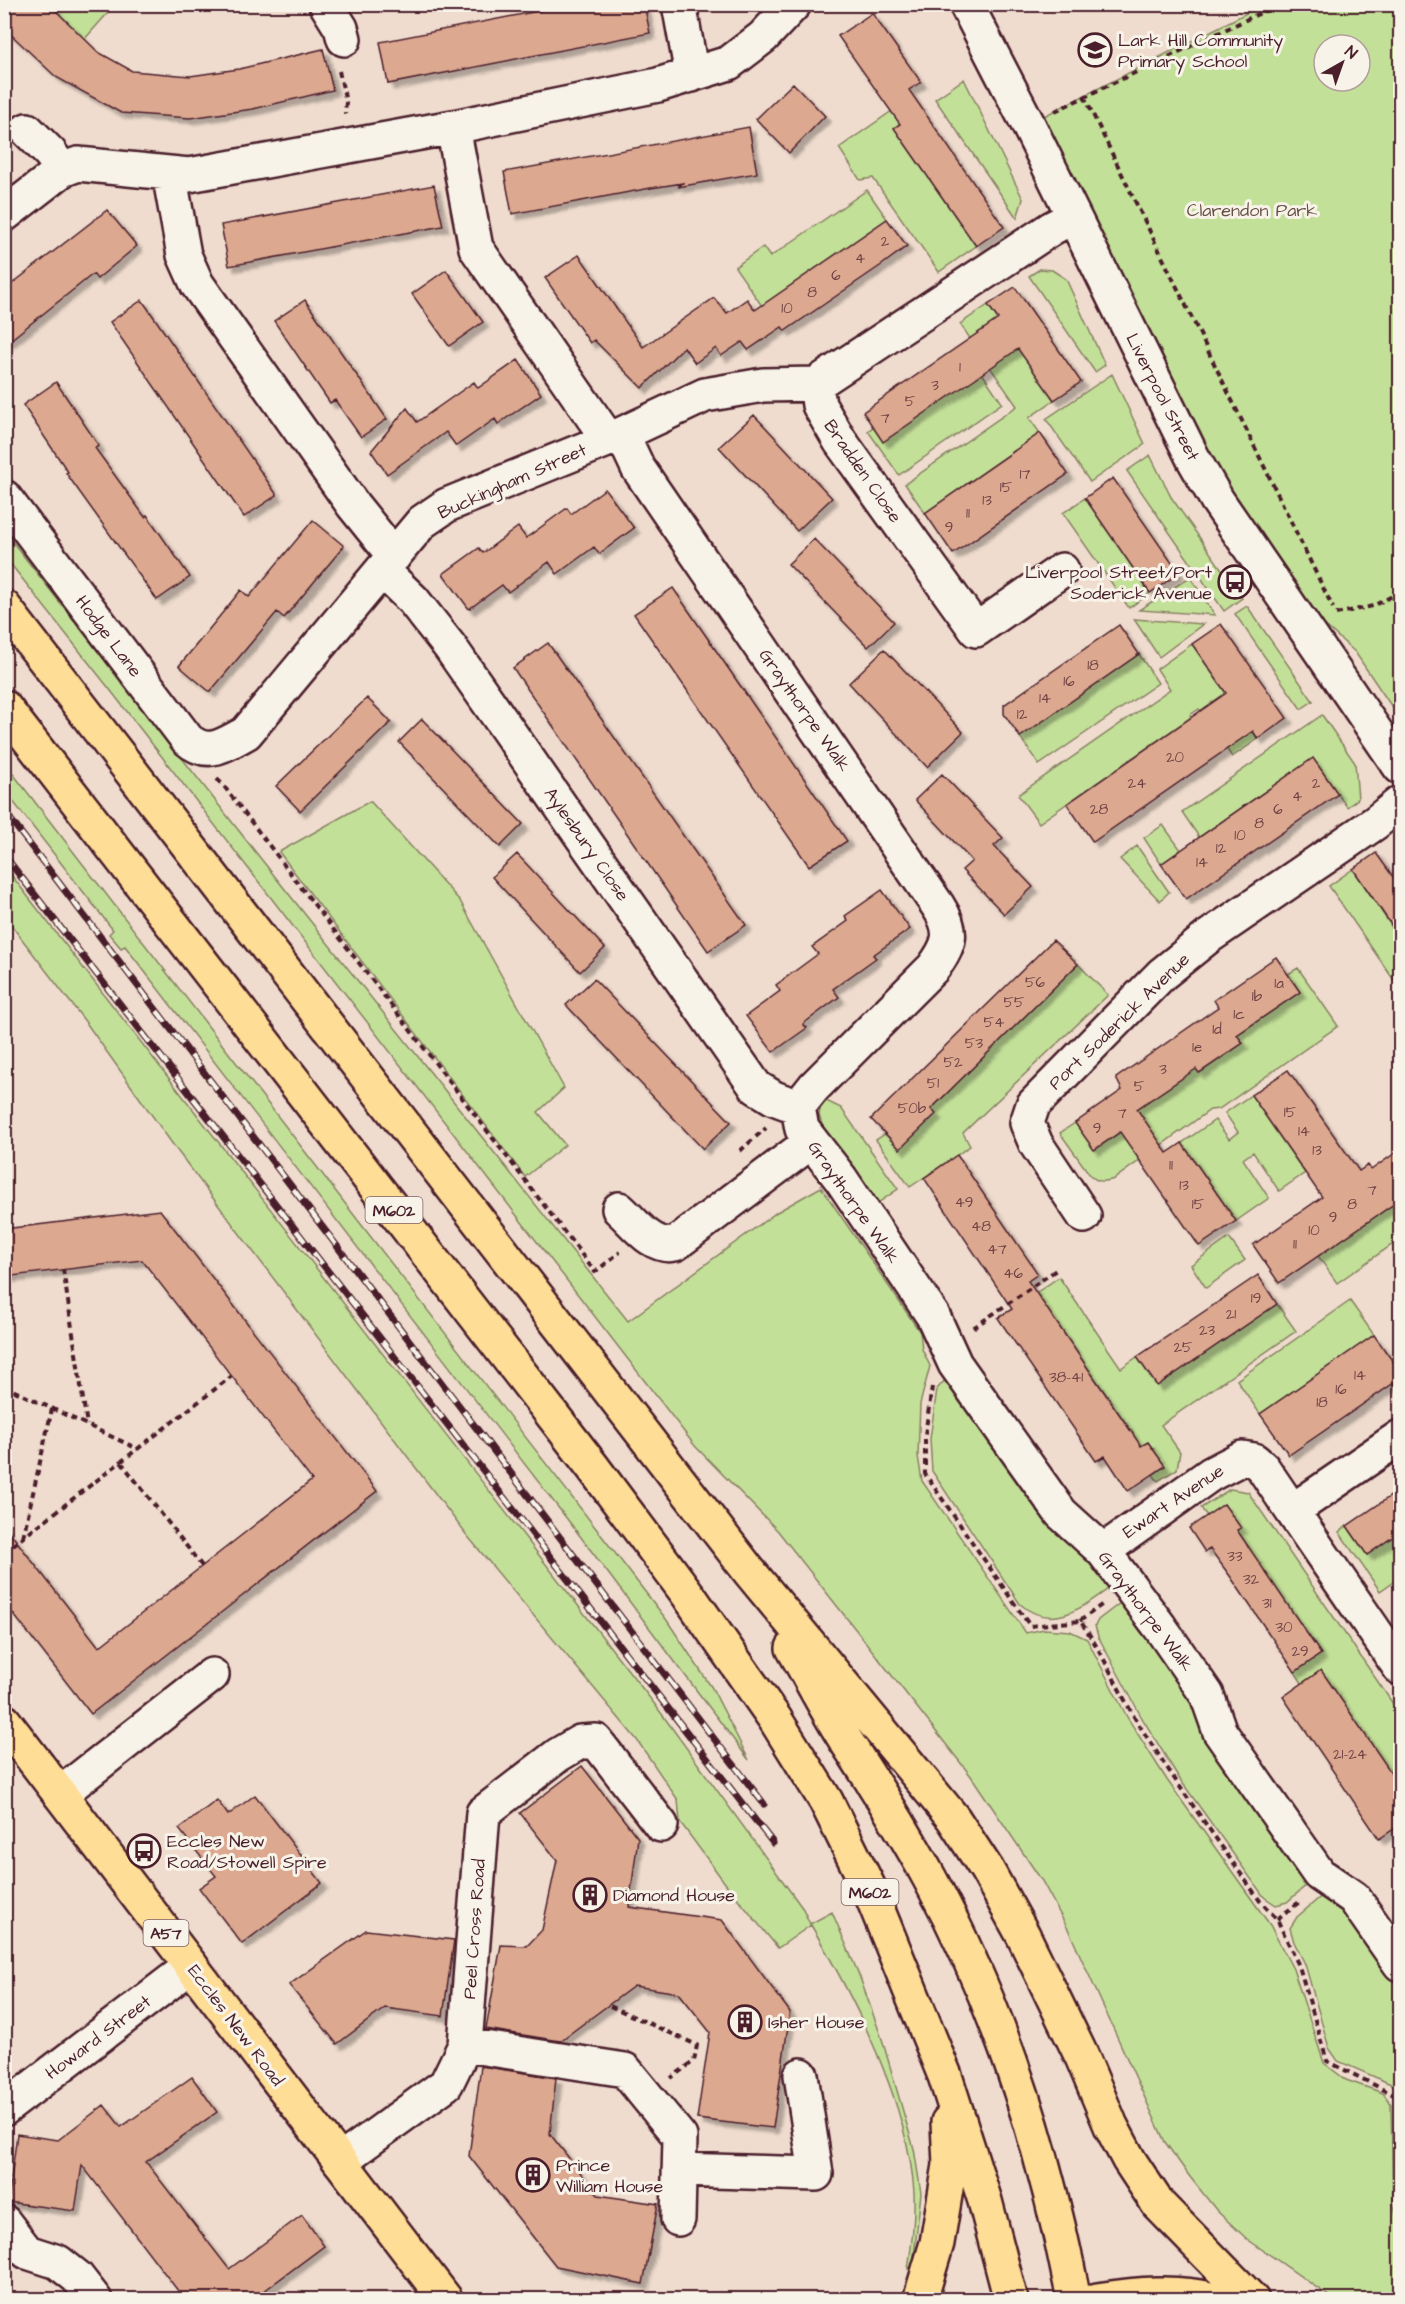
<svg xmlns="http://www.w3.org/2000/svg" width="1405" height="2304" viewBox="0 0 1405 2304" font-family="'Architects Daughter',sans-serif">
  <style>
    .green { fill: #c3e098; stroke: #868062; stroke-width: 1.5; fill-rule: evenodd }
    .building { fill: #dca890; stroke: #4a1f2b; stroke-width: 1.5; filter: url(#shadow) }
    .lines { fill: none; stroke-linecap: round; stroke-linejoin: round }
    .minor-casing { stroke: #4a1f2b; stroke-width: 38 }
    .major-casing { stroke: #4a1f2b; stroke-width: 38 }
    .highway-casing { stroke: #4a1f2b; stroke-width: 38 }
    .path { stroke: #4a1f2b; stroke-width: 4; stroke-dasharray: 6 4.5; stroke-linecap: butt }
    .minor { stroke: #f7f3e8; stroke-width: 33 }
    .major { stroke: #fedd96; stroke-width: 33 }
    .highway { stroke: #fedd96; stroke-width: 33 }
    .rail-casing { stroke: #4a1f2b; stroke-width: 7 }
    .rail { stroke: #f7f3e8; stroke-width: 4.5; stroke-dasharray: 14; stroke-linecap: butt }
    .labels { text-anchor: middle; stroke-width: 6; stroke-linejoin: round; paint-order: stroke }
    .number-label { font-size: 15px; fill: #6e4144 }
    .shield { fill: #f7f3e8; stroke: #7e5f64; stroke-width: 1.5 }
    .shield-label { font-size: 16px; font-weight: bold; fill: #4a1f2b }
    .poi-label { font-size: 18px; fill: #4a1f2b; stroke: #f7f3e8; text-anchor: start }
    .park-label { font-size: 18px; fill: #684f46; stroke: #f7f3e8 }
    .street-label { font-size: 18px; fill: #4a1f2b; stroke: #f7f3e8 }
  </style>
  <defs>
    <filter id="shadow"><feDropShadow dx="5.5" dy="5.5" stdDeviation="1.5" flood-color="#0004"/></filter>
  </defs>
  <rect width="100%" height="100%" fill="#efdcce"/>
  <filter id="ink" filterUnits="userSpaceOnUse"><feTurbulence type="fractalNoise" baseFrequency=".0167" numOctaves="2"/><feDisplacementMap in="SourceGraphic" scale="12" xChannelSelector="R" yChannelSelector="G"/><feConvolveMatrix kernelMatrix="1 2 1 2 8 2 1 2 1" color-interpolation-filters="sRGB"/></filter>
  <g filter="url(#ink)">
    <path class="green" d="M48,5H115L74,51Z
      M1262,5H1400V719L1355,652L1310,612L1225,487L1040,118ZM1324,45H1360V81H1324Z
      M964,79L1023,199L1017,218L935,99Z
      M899,106L907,118L894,128L976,246L939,272L873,178L860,180L839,148Z
      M867,190L887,219L766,303L771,319L735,267L763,247L770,257Z
      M1040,269L1052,270L1066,279L1105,365L1095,372L1029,276Z
      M988,305L1054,400L1029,418L1040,433L925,513L905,484L1017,406L960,324Z
      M982,373L1002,403L899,475L868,431L873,427L883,441Z
      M1112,374L1145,444L1090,482L1046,419Z
      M1150,455L1171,497L1242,598L1224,611L1127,471Z
      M1085,498L1150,593L1129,608L1063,513Z
      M4,531L261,859L628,1321L777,1212L821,1187L920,1332L922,1349L930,1366L920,1404L918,1456L922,1481L1026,1633L1044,1629L1070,1631L1087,1639L1127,1717L1167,1780L1270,1925L1293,1969L1324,2063L1346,2080L1383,2093L1391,2104L1393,2202L1400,2230V2299H1333L1247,2239L1217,2211L1190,2177L1165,2142L1069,1931L1042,1881L971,1776L778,1531L695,1446L108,687L5,557Z
      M1190,577L1215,615L1139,610Z
      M1247,606L1313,701L1301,709L1235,614Z
      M1134,619L1203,624L1159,657Z
      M1192,644L1258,739L1232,757L1199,709L1190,715L1191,717L1039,823L1018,795L1170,689L1157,669Z
      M1139,654L1158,683L1039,765L1020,737Z
      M1322,715L1355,763L1358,799L1347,807L1313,759L1199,837L1182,812Z
      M4,762L666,1619L712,1688L749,1760L574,1528L125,946L121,948L109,934L113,930L5,791Z
      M370,801L460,901L564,1088L538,1112L565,1145L525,1177L279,852Z
      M1163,825L1181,850L1161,864L1144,838Z
      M1137,846L1169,892L1160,901L1120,859Z
      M5,867L656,1706L803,1909L810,1924L832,1912L859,1975L882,2039L914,2149L921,2193L913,2265L908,2269C912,2244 915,2218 914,2192C908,2102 856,2002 811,1925L778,1948L725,1883L680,1822L678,1800L637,1740L465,1533L176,1149L87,1024L5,917Z
      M1353,869L1400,939V989L1329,886Z
      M1078,964L1108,995L963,1133L970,1146L910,1187L876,1140L885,1134L899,1148L920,1097L935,1105Z
      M1298,968L1338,1026L1219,1109L1210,1110L1114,1179C1104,1182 1098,1183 1090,1175L1060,1133L1075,1123L1095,1150L1142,1117L1137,1109L1185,1076L1187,1056L1200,1073L1243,1043L1237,1035L1300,992L1288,974Z
      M1251,1095L1305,1173L1279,1191L1253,1152L1243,1159L1269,1198L1236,1221L1182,1143L1215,1120L1229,1139L1238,1132L1225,1113Z
      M822,1099L841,1108L898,1189L875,1205L823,1128L819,1115Z
      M1394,1203L1400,1212V1239L1337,1283L1318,1256Z
      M1229,1238L1245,1260L1206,1288L1191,1265Z
      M1059,1277L1121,1368L1137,1357L1157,1386L1277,1304L1296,1331L1161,1425L1180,1452L1177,1469L1158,1481L1153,1475L1165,1466L1148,1442L1130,1454L1134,1435L1036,1293Z
      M1350,1301L1374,1335L1260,1414L1237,1380Z
      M947,1378L1114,1585C1085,1605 1054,1633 1020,1604L932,1471L930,1439L937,1389Z
      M1230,1489L1248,1492L1400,1714V1787L1321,1671L1302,1683L1295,1672L1321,1654L1240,1535L1223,1540L1240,1528L1224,1504L1207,1516L1201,1508Z
      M1347,1526L1367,1555L1400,1531V1577L1380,1591L1339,1532Z
      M1124,1600L1196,1703L1309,1883L1287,1902L1276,1905L1264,1897L1179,1778L1142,1718L1098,1636L1095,1626L1098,1620Z
      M1324,1894L1343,1905L1400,1987V2088L1338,2061L1329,2048L1305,1964L1294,1942L1290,1928L1297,1917Z"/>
    <path class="building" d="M14,4H49L98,52L132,71L190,76L239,69L323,49L333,90L253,109L190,118L121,113L56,77L4,28V15Z
      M574,4H644L650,33L388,84L380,42Z
      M872,13L921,82L909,90L1004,227L976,246L894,128L900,124L838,36Z
      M793,83L825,116L789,153L756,119Z
      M749,127L757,173L678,187L683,183L651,188L512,214L504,172Z
      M434,185L443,226L229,266L221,225Z
      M107,210L137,246L97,279L93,274L4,345V290Z
      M887,219L907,246L883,264L785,331L782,327L748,350L742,342L721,356L716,348L695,363L684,347L642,388L594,340L590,343L545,278L579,255L643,347L714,298L727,313L747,299L755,310Z
      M446,270L483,322L449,346L412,294Z
      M1015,287L1081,382L1054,400L1018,349L883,442L863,412L998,319L988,305Z
      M142,300L277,495L244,517L110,322Z
      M305,300L387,419L361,437L335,400L330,403L274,321Z
      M518,360L541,394L498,424L495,419L456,446L446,432L387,474L371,451L407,408L417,422L474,382L478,388Z
      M56,382L99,446L95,448L145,517L147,515L190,577L157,600L66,473L68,472L23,405Z
      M754,415L832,498L797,531L719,447Z
      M1040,433L1068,474L953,554L925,513Z
      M1113,478L1179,573L1150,593L1085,498Z
      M605,489L634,528L599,554L594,547L557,574L549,562L508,592L502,585L469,609L443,574L479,548L483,553L518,527L526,538L567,508L571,514Z
      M313,520L344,546L284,618L277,612L210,692L179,666L241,590L249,597Z
      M814,539L894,622L868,647L788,564Z
      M673,588L847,841L809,866L634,614Z
      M1221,624L1287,718L1258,739L1253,731L1093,842L1067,804L1226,693L1192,644Z
      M1119,625L1139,654L1020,737L1004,714V705Z
      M548,643L746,925L708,951L513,668Z
      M884,649L963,732L927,767L849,683Z
      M367,698L391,722L300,811L276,786Z
      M422,719L523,824L500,847L399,742Z
      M1313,758L1338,794L1186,899L1161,864Z
      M942,774L1003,838L994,846L1033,887L1004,914L962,870L972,861L915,800Z
      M1376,853L1401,888V939L1353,869Z
      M517,854L605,948L580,972L492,877Z
      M882,890L910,929L873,955L876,958L833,989L839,997L803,1024L807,1028L773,1052L746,1016L780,991L776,985L818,954L812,947L848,921L845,916Z
      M1053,940L1078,964L931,1109L936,1114L900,1149L871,1119Z
      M1276,957L1300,992L1237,1035L1243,1043L1199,1073L1196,1069L1137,1109L1167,1153L1182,1143L1236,1221L1199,1246L1120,1132L1094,1150L1075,1123L1122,1090L1116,1078L1218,1007L1214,1000Z
      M594,979L731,1122L703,1149L566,1005Z
      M1288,1070L1359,1171L1368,1165L1371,1170L1401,1149V1199L1279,1283L1253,1245L1322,1197L1251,1095Z
      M957,1155L1038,1274L1028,1281L1141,1446L1148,1442L1165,1466L1128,1491L1105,1456L1096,1461L998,1318L1012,1309L924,1178Z
      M160,1210L377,1491L91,1714L4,1602V1525L99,1647L312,1480L142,1260L4,1277V1229Z
      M1258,1275L1277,1304L1157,1386L1137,1357Z
      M1374,1335L1401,1373V1378L1289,1455L1260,1414Z
      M1401,1489V1531L1367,1555L1347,1526Z
      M1224,1504L1241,1528L1237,1530L1321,1654L1295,1672L1230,1576L1210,1549L1205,1552L1189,1528Z
      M1321,1670L1401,1787V1824L1379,1839L1283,1697Z
      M582,1766L638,1838L629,1907L722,1920L790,2012L773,2128L697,2119L710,2032L679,1993L634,1986L560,2041L486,2029L501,1945L527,1946L542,1930L557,1860L520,1813Z
      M255,1795L322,1883L242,1944L199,1888L216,1876L179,1829L217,1800L228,1815Z
      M366,1930L454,1940L443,2016L385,2008L337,2044L289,1985Z
      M481,2066L556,2078L550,2134L598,2195L658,2204L643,2284L556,2266L469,2156Z
      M192,2077L217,2112L146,2162L229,2269L302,2215L324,2246L252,2300H185L82,2165L75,2211L8,2202L17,2134L58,2140L104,2105L121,2127Z"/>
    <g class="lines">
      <defs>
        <path id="minor" d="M326,4L341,28L344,39
          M679,4L692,75
          M966,4L1028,124L1193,458L1217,500L1400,767
          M453,127L476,248L608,439
          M27,130L50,153L62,170
          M169,173L184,255L197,284L353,505L394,556
          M4,215L62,170L78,164L189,175L453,127L658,85L729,63L763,37L794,4
          M622,434L638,468L938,906C955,932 950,945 933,968L814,1087L798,1107L802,1129L841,1179L933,1316L955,1364L1061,1513L1103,1551L1160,1627L1207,1695L1220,1732L1319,1874L1354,1898L1400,1964
          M4,497L187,739C208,758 225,744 246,733L422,522L447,505L622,434L705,395L763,385L816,384
          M382,570L413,600L450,647L756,1087L774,1098L798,1107
          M1062,570L976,630L840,441L819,405L816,384L1052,228L1073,217
          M619,1209C635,1223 652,1249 675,1244L800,1150L813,1143
          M1084,1216L1036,1144L1027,1123L1033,1105L1162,974L1208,937L1375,823L1400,803
          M1400,1437L1292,1511L1400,1668
          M1103,1551L1211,1474L1242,1458L1254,1460L1263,1468L1292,1511
          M60,1794L212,1675
          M465,2045L483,1813L558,1755L580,1742L596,1741L661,1825
          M4,2109L191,1966
          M340,2161L446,2084L465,2045L625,2070L680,2137L678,2219
          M679,2170L816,2174L801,2075
          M4,2222L27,2252L58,2262L77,2277L95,2300"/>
        <path id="major" d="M4,1721L446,2300"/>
        <path id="highway" d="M4,607L749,1571L953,1818L987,1870L1023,1935L1082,2057L1111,2126L1129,2160L1158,2204L1252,2300
          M4,707L592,1466L689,1596L775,1719L826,1801L868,1886L945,2076L985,2201L1011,2300
          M793,1648C812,1681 829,1715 850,1747C878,1790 905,1833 930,1879C1001,2010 1046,2154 1074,2300
          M920,2300L937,2243L950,2165L948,2122
          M1097,2300C1137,2294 1176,2290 1215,2300"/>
      </defs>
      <use href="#minor" class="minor-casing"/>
      <use href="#major" class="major-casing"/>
      <use href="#highway" class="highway-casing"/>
      <path class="path" d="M339,71L346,102L345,114
        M1084,96L1333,608
        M1055,111L1279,4
        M1336,614L1373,606L1400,592
        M217,779L223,785L595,1272L620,1252
        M740,1151L766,1128
        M63,1269L87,1425
        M973,1328L1059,1268
        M4,1386L138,1449
        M932,1387L925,1435V1474L1030,1626L1080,1621C1103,1652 1117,1688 1136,1720C1175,1782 1218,1841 1260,1901L1277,1919L1299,1966L1327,2061L1400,2098L1398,2164L1400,2186
        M121,1462L202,1566
        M23,1537L52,1409
        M4,1552L232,1376
        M1080,1621L1104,1603
        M1277,1919L1302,1900
        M610,2006L697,2045L694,2061L671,2078"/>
      <use href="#minor" class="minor"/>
      <use href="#major" class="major"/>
      <use href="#highway" class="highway"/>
      <defs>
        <path id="rail" d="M4,811L764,1804
          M4,855L773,1843"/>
      </defs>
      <use href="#rail" class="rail-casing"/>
      <use href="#rail" class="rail"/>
    </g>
  </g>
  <defs>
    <symbol id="school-ring" viewBox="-11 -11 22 22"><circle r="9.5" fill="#f7f3e8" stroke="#4a1f2b" stroke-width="1.5"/><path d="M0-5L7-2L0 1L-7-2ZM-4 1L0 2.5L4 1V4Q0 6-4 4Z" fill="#4a1f2b"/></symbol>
    <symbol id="bus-ring" viewBox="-11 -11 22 22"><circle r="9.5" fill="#f7f3e8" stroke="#4a1f2b" stroke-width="1.5"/><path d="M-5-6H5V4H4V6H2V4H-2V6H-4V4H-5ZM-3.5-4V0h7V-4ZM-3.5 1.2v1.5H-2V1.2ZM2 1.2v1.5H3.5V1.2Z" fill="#4a1f2b"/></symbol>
    <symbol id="building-ring" viewBox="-11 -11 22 22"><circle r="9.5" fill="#f7f3e8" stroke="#4a1f2b" stroke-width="1.5"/><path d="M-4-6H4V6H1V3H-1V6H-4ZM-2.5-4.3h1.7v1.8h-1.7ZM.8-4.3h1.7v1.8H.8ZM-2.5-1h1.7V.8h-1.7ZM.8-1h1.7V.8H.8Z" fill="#4a1f2b"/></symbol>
  </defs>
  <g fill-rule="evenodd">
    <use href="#school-ring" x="1076" y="31" width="38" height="38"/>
    <use href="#bus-ring" x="1216" y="563" width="38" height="38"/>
    <use href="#bus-ring" x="125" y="1832" width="38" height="38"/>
    <use href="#building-ring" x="571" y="1876" width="38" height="38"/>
    <use href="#building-ring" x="726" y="2003" width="38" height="38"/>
    <use href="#building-ring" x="514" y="2156" width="38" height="38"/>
  </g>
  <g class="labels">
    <g class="number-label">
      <text x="885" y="246">2</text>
      <text x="860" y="263">4</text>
      <text x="836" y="280">6</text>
      <text x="812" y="297">8</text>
      <text x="787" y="313">10</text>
      <text x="960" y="372">1</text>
      <text x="935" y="390">3</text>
      <text x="910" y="406">5</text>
      <text x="885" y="423">7</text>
      <text x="1025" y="479">17</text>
      <text x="1006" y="492">15</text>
      <text x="987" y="505">13</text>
      <text x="968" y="518">11</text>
      <text x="949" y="532">9</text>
      <text x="1093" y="670">18</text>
      <text x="1069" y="686">16</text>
      <text x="1045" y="703">14</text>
      <text x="1022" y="719">12</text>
      <text x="1175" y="762">20</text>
      <text x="1137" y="788">24</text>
      <text x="1316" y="788">2</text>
      <text x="1297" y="801">4</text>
      <text x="1099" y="814">28</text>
      <text x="1278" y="814">6</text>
      <text x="1259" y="828">8</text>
      <text x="1240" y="840">10</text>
      <text x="1221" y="853">12</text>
      <text x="1202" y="867">14</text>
      <text x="1035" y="987">56</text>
      <text x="1279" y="988">1a</text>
      <text x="1257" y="1001">1b</text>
      <text x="1014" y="1007">55</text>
      <text x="1239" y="1019">1c</text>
      <text x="994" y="1027">54</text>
      <text x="1217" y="1034">1d</text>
      <text x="974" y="1048">53</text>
      <text x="1197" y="1052">1e</text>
      <text x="953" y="1067">52</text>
      <text x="1163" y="1074">3</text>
      <text x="933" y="1088">51</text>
      <text x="1139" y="1091">5</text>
      <text x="912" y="1113">50b</text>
      <text x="1290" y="1117">15</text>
      <text x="1122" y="1118">7</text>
      <text x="1097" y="1133">9</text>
      <text x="1304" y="1136">14</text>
      <text x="1317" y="1155">13</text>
      <text x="1171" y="1170">11</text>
      <text x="1184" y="1190">13</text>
      <text x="1372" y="1195">7</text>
      <text x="964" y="1207">49</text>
      <text x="1198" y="1209">15</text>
      <text x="1352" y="1209">8</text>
      <text x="1333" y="1222">9</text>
      <text x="981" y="1231">48</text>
      <text x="1314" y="1235">10</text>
      <text x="1295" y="1249">11</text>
      <text x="997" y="1254">47</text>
      <text x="1013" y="1278">46</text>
      <text x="1256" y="1303">19</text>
      <text x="1231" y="1319">21</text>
      <text x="1207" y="1335">23</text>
      <text x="1183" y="1352">25</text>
      <text x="1360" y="1380">14</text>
      <text x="1066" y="1382">38-41</text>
      <text x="1341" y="1394">16</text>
      <text x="1322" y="1407">18</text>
      <text x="1235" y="1561">33</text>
      <text x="1251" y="1584">32</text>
      <text x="1267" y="1608">31</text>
      <text x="1284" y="1632">30</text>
      <text x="1300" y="1656">29</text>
      <text x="1350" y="1759">21-24</text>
    </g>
    <g class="shield">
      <rect x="365.5" y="1197" width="57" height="26" rx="4.5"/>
      <rect x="841.5" y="1879" width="57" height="26" rx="4.5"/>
      <rect x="143.5" y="1920" width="45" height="26" rx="4.5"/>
    </g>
    <g class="shield-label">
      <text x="394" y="1216">M602</text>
      <text x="870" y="1898">M602</text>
      <text x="166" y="1939">A57</text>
    </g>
    <g class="poi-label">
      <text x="1118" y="46">Lark Hill Community<tspan x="1118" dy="21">Primary School</tspan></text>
      <text x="1212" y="578" text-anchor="end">Liverpool Street/Port<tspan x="1212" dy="21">Soderick Avenue</tspan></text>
      <text x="167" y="1847">Eccles New<tspan x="167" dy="21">Road/Stowell Spire</tspan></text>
      <text x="613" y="1901">Diamond House</text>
      <text x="768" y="2028">Isher House</text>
      <text x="556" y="2171">Prince<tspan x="556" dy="21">William House</tspan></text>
    </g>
    <g class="park-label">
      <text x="1252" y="216">Clarendon Park</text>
    </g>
    <g class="street-label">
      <text transform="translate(1163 397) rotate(63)" y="6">Liverpool Street</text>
      <text transform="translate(863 471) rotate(55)" y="6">Bradden Close</text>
      <text transform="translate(512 481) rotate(-24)" y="6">Buckingham Street</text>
      <text transform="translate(109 636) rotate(53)" y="6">Hodge Lane</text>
      <text transform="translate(805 710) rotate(55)" y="6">Graythorpe Walk</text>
      <text transform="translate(587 844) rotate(55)" y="6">Aylesbury Close</text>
      <text transform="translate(1119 1021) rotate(-44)" y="6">Port Soderick Avenue</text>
      <text transform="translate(854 1202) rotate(55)" y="6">Graythorpe Walk</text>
      <text transform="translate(1173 1501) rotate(-34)" y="6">Ewart Avenue</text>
      <text transform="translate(1146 1611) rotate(53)" y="6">Graythorpe Walk</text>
      <text transform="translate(474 1929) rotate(-86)" y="6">Peel Cross Road</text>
      <text transform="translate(236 2025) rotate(53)" y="6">Eccles New Road</text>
      <text transform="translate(98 2037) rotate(-37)" y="6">Howard Street</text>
    </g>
  </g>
  <rect width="1405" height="2304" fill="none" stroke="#f7f3e8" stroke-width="24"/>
  <rect x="12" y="12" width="1381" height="2280" fill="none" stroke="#4a1f2b" stroke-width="2" filter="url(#ink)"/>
  <g transform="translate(1342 63) rotate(40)"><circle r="28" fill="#f7f3e8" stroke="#b29e9c" stroke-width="1.5"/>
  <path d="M0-4.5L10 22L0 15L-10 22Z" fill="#4a1f2b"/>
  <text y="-9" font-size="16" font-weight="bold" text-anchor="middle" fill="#4a1f2b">N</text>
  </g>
</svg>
